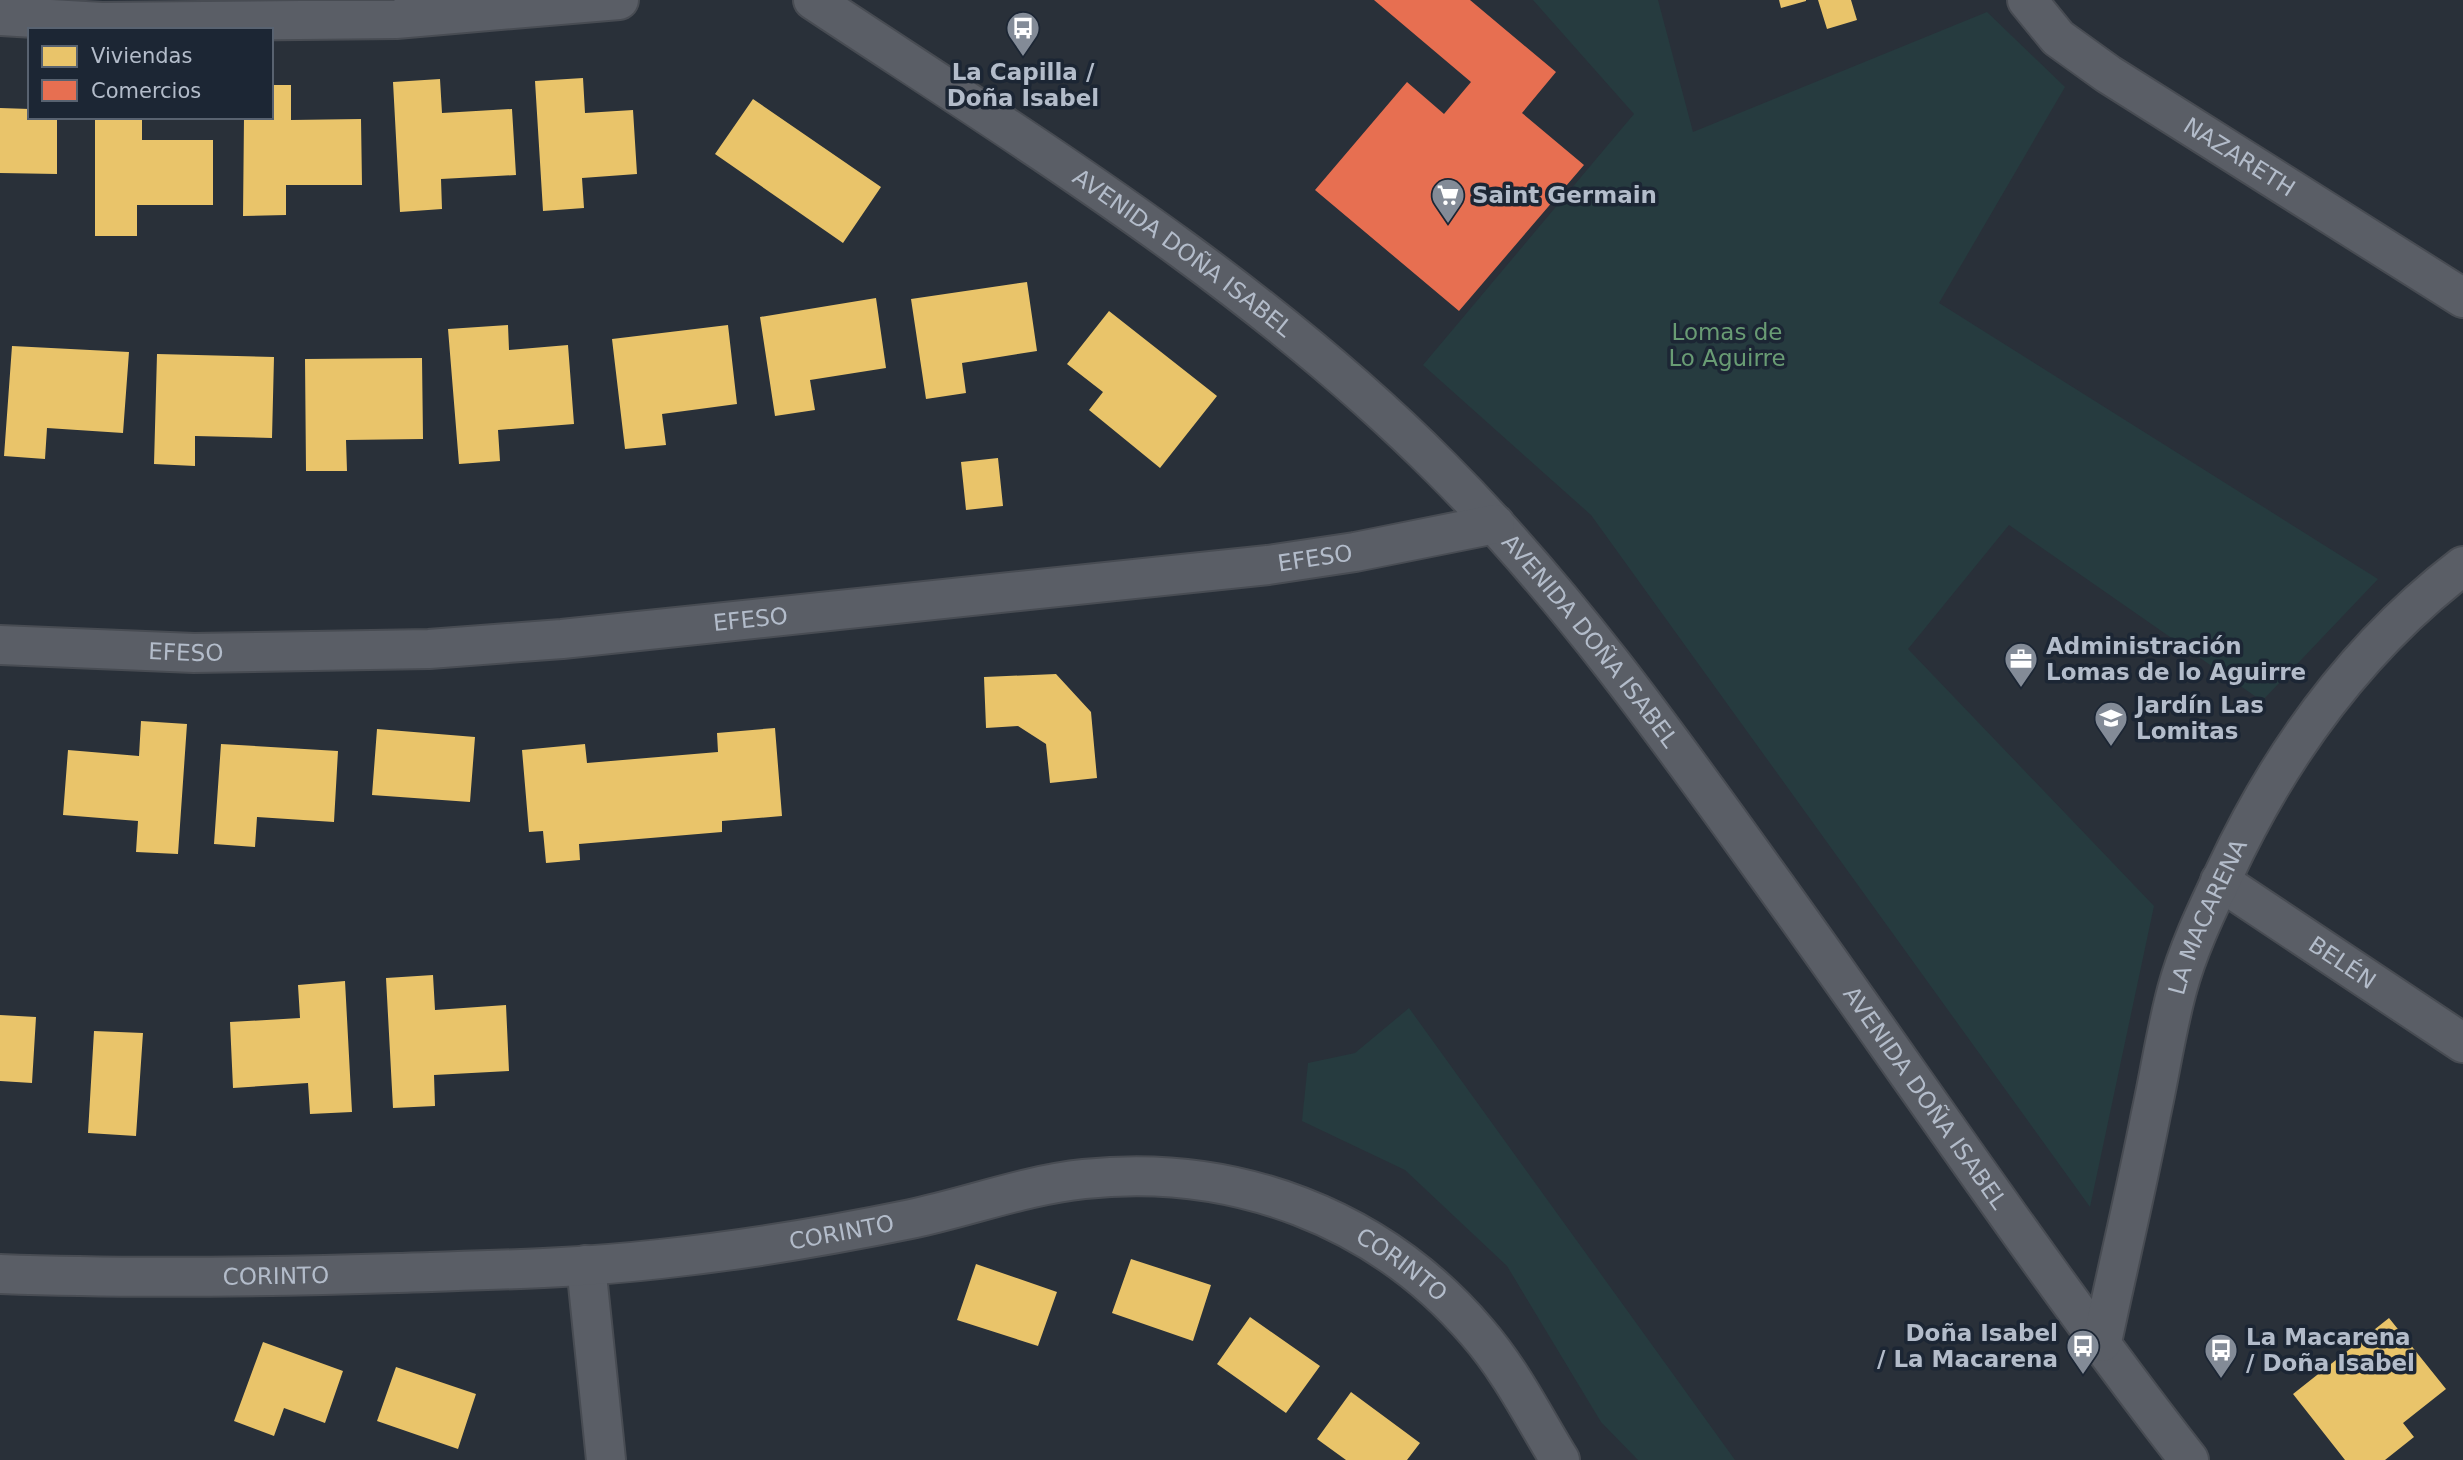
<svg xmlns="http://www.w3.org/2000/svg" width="2463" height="1460" viewBox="0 0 2463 1460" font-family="'DejaVu Sans',sans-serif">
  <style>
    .green { fill: #263b3f }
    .homes { fill: #e9c46a }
    .shops { fill: #e76f51 }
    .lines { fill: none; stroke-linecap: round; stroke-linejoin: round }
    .minor-casing { stroke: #484c53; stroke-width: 42 }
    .minor { stroke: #5a5e66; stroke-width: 38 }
    .labels { text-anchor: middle; stroke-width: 7; stroke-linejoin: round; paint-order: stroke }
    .poi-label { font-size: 23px; font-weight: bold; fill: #b3bcca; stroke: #1c2634; text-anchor: start }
    .street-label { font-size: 23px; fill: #b3bcca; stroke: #1c2634 }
    .park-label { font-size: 23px; fill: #699c74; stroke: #1c2634 }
  </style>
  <rect width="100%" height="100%" fill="#293039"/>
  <path class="green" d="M1533,0H1658L1693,132L1987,12L2065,87L1939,303L2378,579L2262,701L2009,525L1908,649L2154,906L2090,1207L1591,515L1423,365L1634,114Z
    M1409,1008L1735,1460H1638L1601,1422L1507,1266L1405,1170L1302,1121L1308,1063L1355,1053Z"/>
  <path class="homes" d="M1779,0H1806V1L1781,8Z
    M1818,0H1851L1857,20L1827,29Z
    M583,78L585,113L633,110L637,174L582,178L584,208L543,211L535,81Z
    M440,79L442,113L512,109L516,175L441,179L442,209L400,212L393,82Z
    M271,85H291V120L361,119L362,185H286V215L243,216L244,117H271Z
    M753,99L881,187L843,243L715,154Z
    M0,108L30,109V117H57V174L0,173Z
    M95,117H142V140H213V205H137V236H95Z
    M1027,282L1037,351L962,363L966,393L926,399L911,299Z
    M876,298L886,368L810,380L815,410L775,416L760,317Z
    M1109,311L1217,396L1160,468L1089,410L1103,392L1067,364Z
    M508,325L509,350L568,345L574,424L498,430L500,461L459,464L448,329Z
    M728,325L737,404L662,414L666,445L625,449L612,339Z
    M12,346L129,352L123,433L47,428L45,459L4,456Z
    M157,354L274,357L272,438L195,436V466L154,464Z
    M422,358L423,439L346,440L347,471H306L305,359Z
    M998,458L1003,506L966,510L961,462Z
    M1056,674L1091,712L1097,778L1050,783L1046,744L1018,726L986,728L984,677Z
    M141,721L187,724L178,854L136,852L138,821L63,815L68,750L139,756Z
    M775,728L782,816L722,821V832L579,844L580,860L546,863L543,831L529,832L522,750L585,744L587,763L718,752L717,733Z
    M377,729L475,737L470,802L372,795Z
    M221,744L338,751L334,822L257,817L255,847L214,844Z
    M433,975L435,1010L506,1005L509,1071L434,1075L435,1106L393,1108L386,978Z
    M345,981L352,1112L310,1114L308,1083L233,1088L230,1022L300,1018L298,985Z
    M0,1015L36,1017L32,1083L0,1081Z
    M94,1031L143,1033L136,1136L88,1133Z
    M1131,1259L1211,1285L1193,1341L1112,1313Z
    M976,1264L1057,1292L1038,1346L957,1320Z
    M1250,1317L1320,1366L1286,1413L1217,1364Z
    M2389,1318L2446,1389L2403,1423L2414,1437L2385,1460H2345L2293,1394Z
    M263,1342L343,1371L325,1423L284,1408L274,1436L234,1421Z
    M396,1367L476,1394L458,1449L377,1421Z
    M1351,1392L1420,1443L1407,1460H1346L1317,1439Z"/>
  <path class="shops" d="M1374,0H1470L1556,72L1522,113L1584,165L1459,311L1315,190L1407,82L1444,114L1471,82Z"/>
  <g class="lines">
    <defs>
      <g id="minor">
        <path id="s1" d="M813,0C1030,144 1256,282 1441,468C1564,591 1665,732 1766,873C1907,1068 2041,1270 2189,1460"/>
        <path id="s2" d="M2027,0L2058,38L2108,74L2463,298"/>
        <path d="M0,16L102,22L396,19L619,0"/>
        <path id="s3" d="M0,645L194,653L429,649L562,639L1268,565L1355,552L1495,524"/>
        <path id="s4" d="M2220,881L2463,1043"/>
        <path d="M586,1265L606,1460"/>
        <path id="s5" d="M0,1274C133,1279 265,1277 398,1273C485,1270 573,1269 660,1259C744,1250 828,1236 911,1219C968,1207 1026,1185 1084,1179C1234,1163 1379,1217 1477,1332C1511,1371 1533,1416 1560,1460"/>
        <path id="s6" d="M2102,1342C2118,1266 2136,1191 2151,1114C2160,1073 2166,1031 2177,990C2188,949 2207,910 2225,872C2281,752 2357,647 2463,566"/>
      </g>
    </defs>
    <use href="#minor" class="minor-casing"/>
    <use href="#minor" class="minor"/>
  </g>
  <defs>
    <symbol id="bus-pin" viewBox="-11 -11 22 30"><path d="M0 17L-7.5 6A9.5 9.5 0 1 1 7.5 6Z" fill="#838b97" stroke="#1c2634"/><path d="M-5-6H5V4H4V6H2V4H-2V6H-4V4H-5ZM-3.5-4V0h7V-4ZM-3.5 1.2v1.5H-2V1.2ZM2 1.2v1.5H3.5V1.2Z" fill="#fff"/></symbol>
    <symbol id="supermarket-pin" viewBox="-11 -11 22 30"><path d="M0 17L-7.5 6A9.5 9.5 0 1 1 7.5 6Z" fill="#838b97" stroke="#1c2634"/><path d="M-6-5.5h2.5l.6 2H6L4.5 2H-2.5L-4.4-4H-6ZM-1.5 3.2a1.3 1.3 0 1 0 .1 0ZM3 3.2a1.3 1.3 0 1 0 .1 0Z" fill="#fff"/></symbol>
    <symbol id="office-pin" viewBox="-11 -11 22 30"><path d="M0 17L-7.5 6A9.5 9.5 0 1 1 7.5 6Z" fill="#838b97" stroke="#1c2634"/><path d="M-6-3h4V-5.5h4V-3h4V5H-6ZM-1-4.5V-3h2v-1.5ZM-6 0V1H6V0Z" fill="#fff"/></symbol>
    <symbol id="school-pin" viewBox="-11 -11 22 30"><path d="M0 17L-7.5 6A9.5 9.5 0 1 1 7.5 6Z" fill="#838b97" stroke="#1c2634"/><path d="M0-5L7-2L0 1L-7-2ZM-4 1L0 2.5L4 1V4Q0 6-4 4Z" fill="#fff"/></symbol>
  </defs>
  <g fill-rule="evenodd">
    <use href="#bus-pin" x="1004" y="9" width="38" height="52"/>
    <use href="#supermarket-pin" x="1429" y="176" width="38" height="52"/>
    <use href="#office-pin" x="2002" y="640" width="38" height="52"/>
    <use href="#school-pin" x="2092" y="699" width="38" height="52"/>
    <use href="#bus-pin" x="2064" y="1327" width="38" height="52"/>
    <use href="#bus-pin" x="2202" y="1331" width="38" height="52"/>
  </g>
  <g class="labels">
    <g class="poi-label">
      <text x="1023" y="80" text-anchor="middle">La Capilla /<tspan x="1023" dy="26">Doña Isabel</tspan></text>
      <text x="1472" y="203">Saint Germain</text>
      <text x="2046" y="654">Administración<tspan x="2046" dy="26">Lomas de lo Aguirre</tspan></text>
      <text x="2136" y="713">Jardín Las<tspan x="2136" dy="26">Lomitas</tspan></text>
      <text x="2058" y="1341" text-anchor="end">Doña Isabel<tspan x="2058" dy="26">/ La Macarena</tspan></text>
      <text x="2246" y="1345">La Macarena<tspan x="2246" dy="26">/ Doña Isabel</tspan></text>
    </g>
    <g class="street-label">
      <text dy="8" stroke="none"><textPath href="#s2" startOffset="266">NAZARETH</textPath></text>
      <text dy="8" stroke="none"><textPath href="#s1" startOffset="448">AVENIDA DOÑA ISABEL</textPath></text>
      <text dy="8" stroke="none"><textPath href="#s3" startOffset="1320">EFESO</textPath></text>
      <text dy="8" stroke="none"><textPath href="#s3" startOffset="752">EFESO</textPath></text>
      <text dy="8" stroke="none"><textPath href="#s1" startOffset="1013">AVENIDA DOÑA ISABEL</textPath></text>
      <text dy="8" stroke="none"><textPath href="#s3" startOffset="186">EFESO</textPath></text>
      <text dy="8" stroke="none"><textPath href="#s6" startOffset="439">LA MACARENA</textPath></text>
      <text dy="8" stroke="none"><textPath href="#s4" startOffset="147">BELÉN</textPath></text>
      <text dy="8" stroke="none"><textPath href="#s1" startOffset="1580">AVENIDA DOÑA ISABEL</textPath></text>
      <text dy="8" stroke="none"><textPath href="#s5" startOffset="844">CORINTO</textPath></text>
      <text dy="8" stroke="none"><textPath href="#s5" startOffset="1430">CORINTO</textPath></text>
      <text dy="8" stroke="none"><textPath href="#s5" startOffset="276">CORINTO</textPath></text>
    </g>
    <g class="park-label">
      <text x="1727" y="340">Lomas de<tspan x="1727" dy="26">Lo Aguirre</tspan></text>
    </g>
  </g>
  <rect x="28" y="28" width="245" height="91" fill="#1c2634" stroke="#586270" stroke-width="2"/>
  <rect x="42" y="46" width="35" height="21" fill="#e9c46a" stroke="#586270" stroke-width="2"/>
  <text x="91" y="63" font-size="21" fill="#b3bcca">Viviendas</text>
  <rect x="42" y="80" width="35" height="21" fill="#e76f51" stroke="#586270" stroke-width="2"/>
  <text x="91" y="98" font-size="21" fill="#b3bcca">Comercios</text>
</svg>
